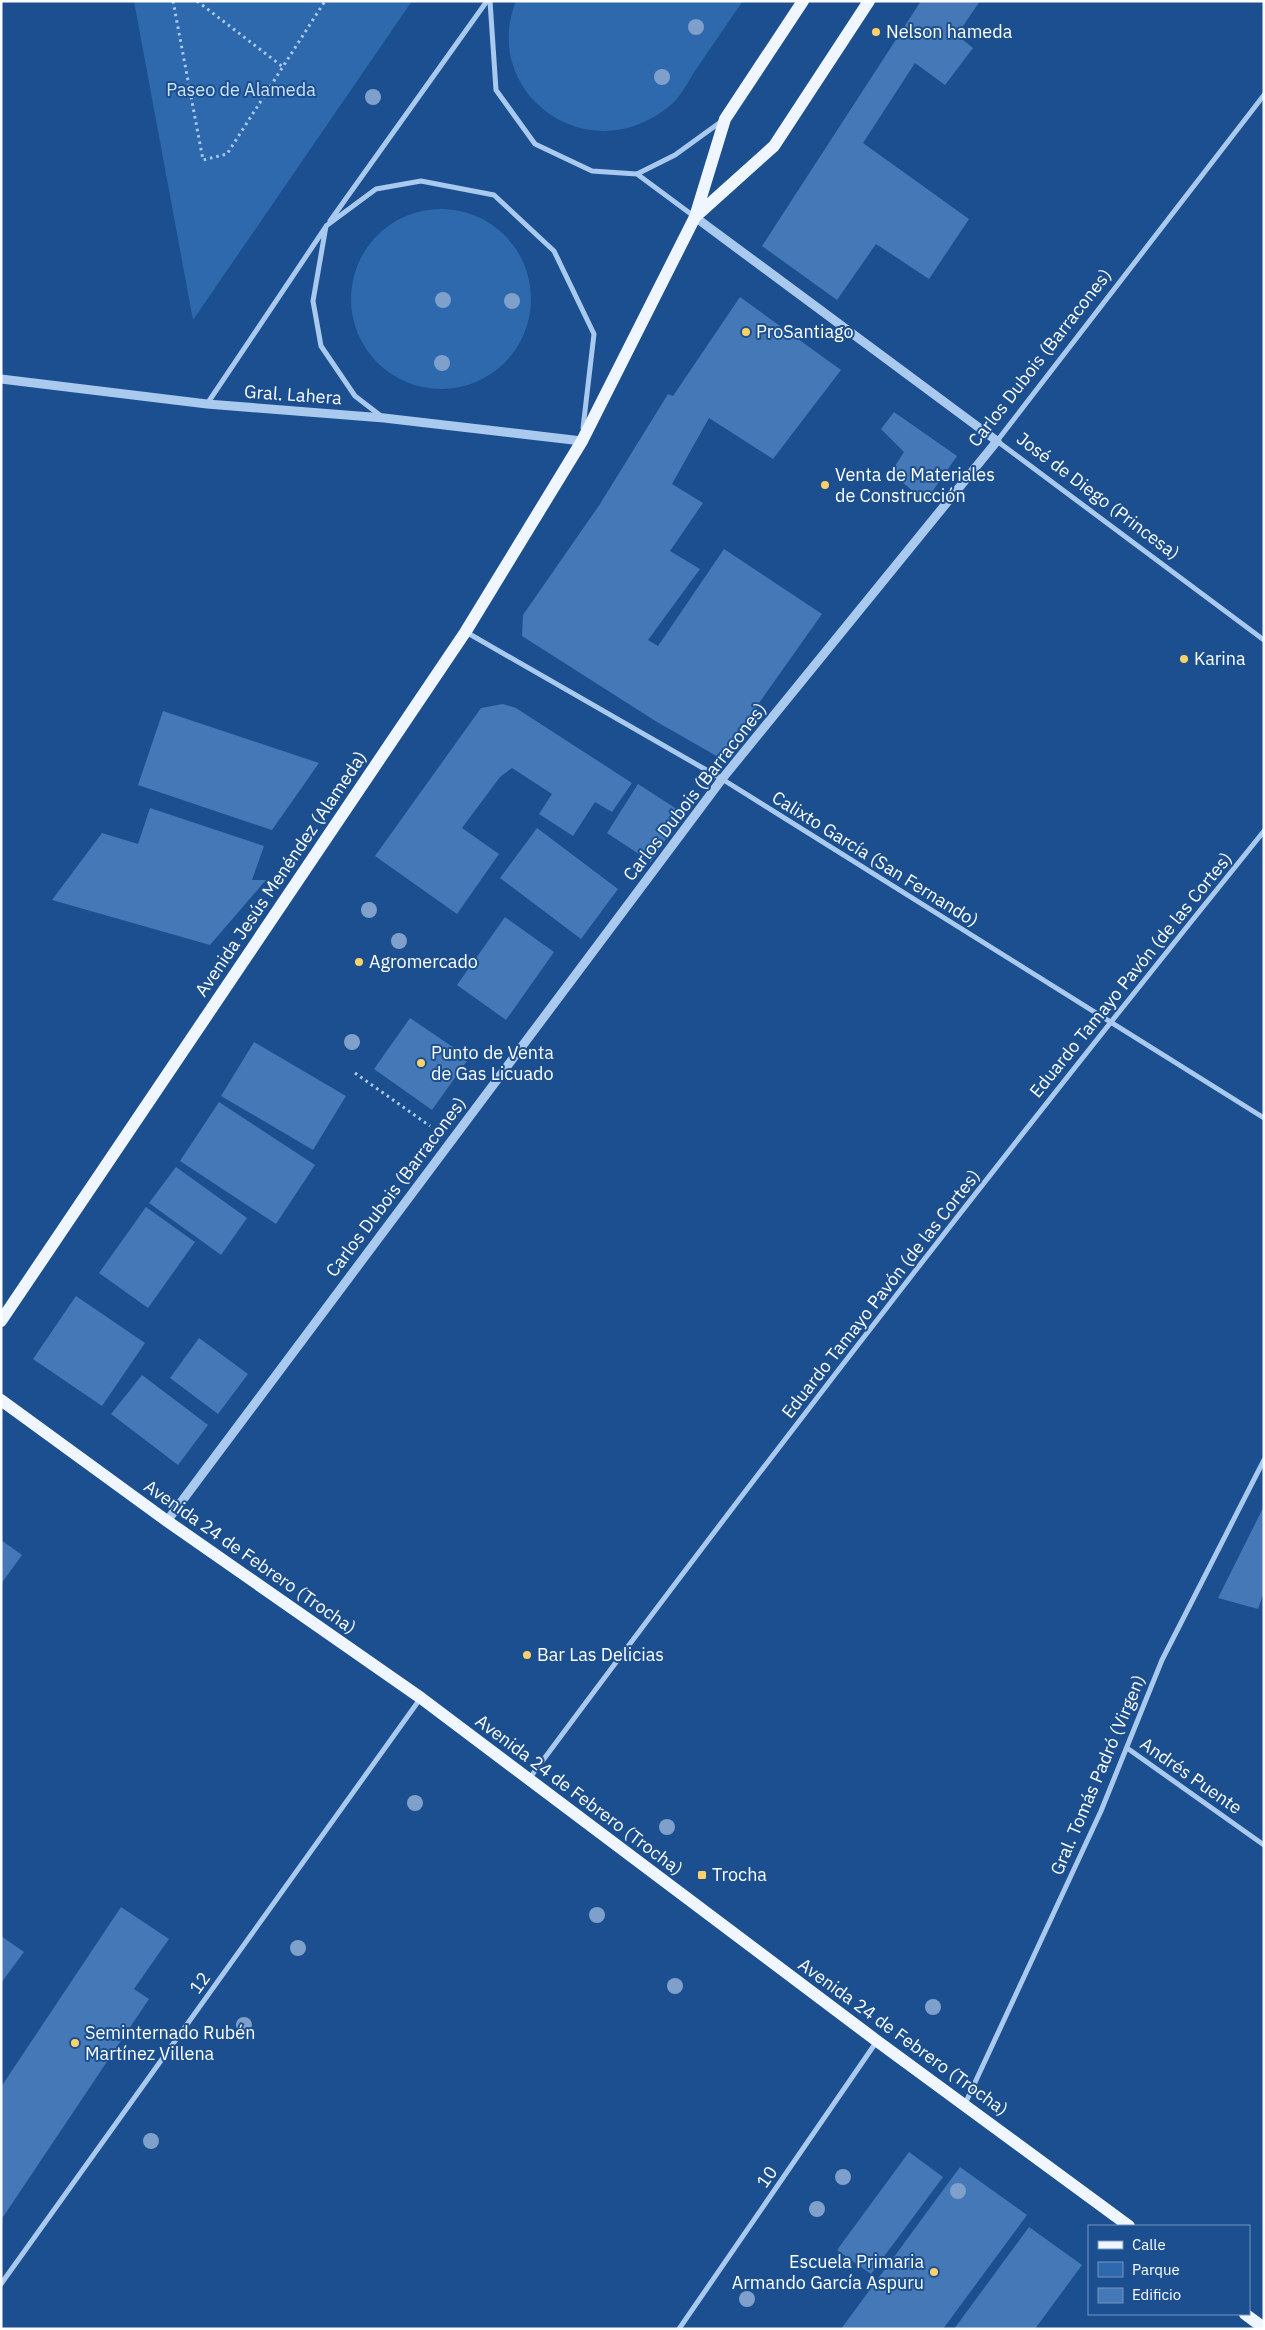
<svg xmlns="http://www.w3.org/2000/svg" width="1265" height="2330" viewBox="0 0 1265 2330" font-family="'IBM Plex Sans',sans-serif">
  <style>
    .green { fill: #2e69ad }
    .building { fill: #4478b7 }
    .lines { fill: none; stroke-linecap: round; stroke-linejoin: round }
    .path { stroke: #a9c9ee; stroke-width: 3; stroke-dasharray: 2.5 4; stroke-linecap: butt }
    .minor { stroke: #a9c9ee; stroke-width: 5 }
    .tertiary { stroke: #a9c9ee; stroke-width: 9 }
    .primary { stroke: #f0f6ff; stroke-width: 12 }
    .tree { fill: #7ea0ca }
    .poi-dot { fill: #ffd166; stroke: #1b4f8f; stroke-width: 2 }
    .labels { text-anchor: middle; stroke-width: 4; stroke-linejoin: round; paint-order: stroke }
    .poi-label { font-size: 18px; fill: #fff; stroke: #1b4f8f; text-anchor: start }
    .park-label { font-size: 18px; fill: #cfe3fa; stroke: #1b4f8f }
    .street-label { font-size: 18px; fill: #fff; stroke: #1b4f8f }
  </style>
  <rect width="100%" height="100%" fill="#1b4f8f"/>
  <path class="green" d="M134,1H412L193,320Z
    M516,1H743C727,24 711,47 695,71C689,80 682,94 674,102C668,108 659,114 652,118C573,162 482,86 516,1Z
    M351 299a90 90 0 1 1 180 0a90 90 0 1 1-180 0Z"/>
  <path class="building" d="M921,1H980L957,35L973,48L945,85L915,63L863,143L969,219L929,279L876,244L837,300L762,246Z
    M740,297L841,370L773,459L709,418L672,484L703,503L670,551L700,569L648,640L658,646L724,549L822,614L720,758L657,722L522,636L523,615L600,504L668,394L673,396Z
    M894,412L957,456L925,502L891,472L904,452L881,429Z
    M503,704L516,708L632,783L612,812L595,802L573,836L539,814L552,794L512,768L500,777L462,828L499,854L457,914L375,856L481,708Z
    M163,711L319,763L272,830L138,785Z
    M638,784L683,813L651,862L607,833Z
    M150,808L264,846L252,880H266L210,945L52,900L102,833L138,844Z
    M537,828L618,889L581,939L500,878Z
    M505,917L554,952L506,1020L457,985Z
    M410,1018L469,1058L432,1110L374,1069Z
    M254,1042L346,1096L313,1150L221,1096Z
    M219,1102L315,1165L276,1224L180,1161Z
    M176,1167L247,1218L221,1255L149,1203Z
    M146,1207L195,1242L148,1308L99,1273Z
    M76,1296L145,1343L102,1406L33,1359Z
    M199,1338L248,1374L218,1414L170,1378Z
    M142,1375L208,1425L178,1465L111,1414Z
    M1264,1506V1592L1258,1609L1218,1598Z
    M1,1540L22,1555L1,1584Z
    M121,1907L169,1939L134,1989L149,1999L1,2220V2087Z
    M1,1936L24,1952L1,1983Z
    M909,2152L943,2177L871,2274L837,2250Z
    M960,2167L1027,2215L943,2329H841Z
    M1029,2227L1082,2265L1035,2329H954Z"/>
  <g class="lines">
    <path class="path" d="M173,1L203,160L227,154L325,1
      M197,1L283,67
      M355,1073L430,1126"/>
    <path class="minor" d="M490,1L496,90L535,144L592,171L637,174L675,155L722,121
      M1264,95L997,441L1264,640
      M637,174L695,217
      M330,221L487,1
      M207,404L325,228
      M381,416L355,396L321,346L313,301L326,226L376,189L421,181L494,195L554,251L594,334L583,428
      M466,632L722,779L1264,1118
      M1127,1748L1264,1845
      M529,1779C767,1458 1013,1142 1264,831
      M965,2104L1101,1811L1162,1660L1264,1460
      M1,2284L420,1699
      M679,2329L877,2041"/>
    <path class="tertiary" d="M1,379L207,404L384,418L582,441
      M167,1521L722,779L997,441L695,217"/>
    <path class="primary" d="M695,217L774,146L869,1
      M1,1321L466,631L582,441L695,217L725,119L803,1
      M1,1400L167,1521L421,1698L877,2041L1129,2226
      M1245,2314L1264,2328"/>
  </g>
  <g class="tree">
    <circle cx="696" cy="27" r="8"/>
    <circle cx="662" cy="77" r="8"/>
    <circle cx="373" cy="97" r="8"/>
    <circle cx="443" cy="300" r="8"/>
    <circle cx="512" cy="301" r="8"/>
    <circle cx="442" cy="363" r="8"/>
    <circle cx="369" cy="910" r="8"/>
    <circle cx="399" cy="941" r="8"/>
    <circle cx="352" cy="1042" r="8"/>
    <circle cx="415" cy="1803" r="8"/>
    <circle cx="667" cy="1827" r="8"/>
    <circle cx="597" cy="1915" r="8"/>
    <circle cx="298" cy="1948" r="8"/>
    <circle cx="675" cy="1986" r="8"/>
    <circle cx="933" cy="2007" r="8"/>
    <circle cx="244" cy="2025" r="8"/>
    <circle cx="151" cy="2141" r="8"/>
    <circle cx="843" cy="2177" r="8"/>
    <circle cx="958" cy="2191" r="8"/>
    <circle cx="817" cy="2209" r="8"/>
    <circle cx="747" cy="2299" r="8"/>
  </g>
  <g class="poi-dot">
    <circle cx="876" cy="32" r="5"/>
    <circle cx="746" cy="332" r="5"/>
    <circle cx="825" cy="485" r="5"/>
    <circle cx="1184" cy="659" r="5"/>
    <circle cx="359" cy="962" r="5"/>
    <circle cx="421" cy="1063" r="5"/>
    <circle cx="527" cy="1655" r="5"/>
    <rect x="697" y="1870" width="10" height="10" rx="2.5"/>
    <circle cx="75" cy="2043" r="5"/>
    <circle cx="934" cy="2272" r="5"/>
  </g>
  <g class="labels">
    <g class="poi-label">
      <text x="886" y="38">Nelson hameda</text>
      <text x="756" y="338">ProSantiago</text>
      <text x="835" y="481">Venta de Materiales<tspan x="835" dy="21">de Construcción</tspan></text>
      <text x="1194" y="665">Karina</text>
      <text x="369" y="968">Agromercado</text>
      <text x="431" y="1059">Punto de Venta<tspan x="431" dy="21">de Gas Licuado</tspan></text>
      <text x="537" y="1661">Bar Las Delicias</text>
      <text x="712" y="1881">Trocha</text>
      <text x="85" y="2039">Seminternado Rubén<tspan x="85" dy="21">Martínez Villena</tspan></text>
      <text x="924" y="2268" text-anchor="end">Escuela Primaria<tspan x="924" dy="21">Armando García Aspuru</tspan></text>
    </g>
    <g class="park-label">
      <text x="241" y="96">Paseo de Alameda</text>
    </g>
    <g class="street-label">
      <text transform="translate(1040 358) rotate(-52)" y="6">Carlos Dubois (Barracones)</text>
      <text transform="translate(293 395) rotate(4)" y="6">Gral. Lahera</text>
      <text transform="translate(1098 496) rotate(37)" y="6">José de Diego (Princesa)</text>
      <text transform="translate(695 792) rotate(-52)" y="6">Carlos Dubois (Barracones)</text>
      <text transform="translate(875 859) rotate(32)" y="6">Calixto García (San Fernando)</text>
      <text transform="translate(281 874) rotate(-56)" y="6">Avenida Jesús Menéndez (Alameda)</text>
      <text transform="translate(1131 975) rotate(-51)" y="6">Eduardo Tamayo Pavón (de las Cortes)</text>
      <text transform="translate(396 1187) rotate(-53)" y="6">Carlos Dubois (Barracones)</text>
      <text transform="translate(881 1294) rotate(-52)" y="6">Eduardo Tamayo Pavón (de las Cortes)</text>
      <text transform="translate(250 1557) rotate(35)" y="6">Avenida 24 de Febrero (Trocha)</text>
      <text transform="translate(1098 1775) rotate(-67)" y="6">Gral. Tomás Padró (Virgen)</text>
      <text transform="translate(1191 1776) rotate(35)" y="6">Andrés Puente</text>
      <text transform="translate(579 1795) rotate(37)" y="6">Avenida 24 de Febrero (Trocha)</text>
      <text transform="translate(200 1983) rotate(-54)" y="6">12</text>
      <text transform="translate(903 2037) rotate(36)" y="6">Avenida 24 de Febrero (Trocha)</text>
      <text transform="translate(767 2177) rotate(-55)" y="6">10</text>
    </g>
  </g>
  <rect width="1265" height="2330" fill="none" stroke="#ffffff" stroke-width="5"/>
  <rect x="1088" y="2225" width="162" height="90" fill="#1b4f8f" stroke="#7695bc"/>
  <rect x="1098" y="2241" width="25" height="8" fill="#f0f6ff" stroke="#7695bc"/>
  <text x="1132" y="2250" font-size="15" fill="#ffffff">Calle</text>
  <rect x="1098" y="2262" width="25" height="15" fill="#2e69ad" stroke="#7695bc"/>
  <text x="1132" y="2275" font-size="15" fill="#ffffff">Parque</text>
  <rect x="1098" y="2288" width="25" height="15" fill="#4478b7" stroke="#7695bc"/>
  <text x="1132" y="2300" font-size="15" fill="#ffffff">Edificio</text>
</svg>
